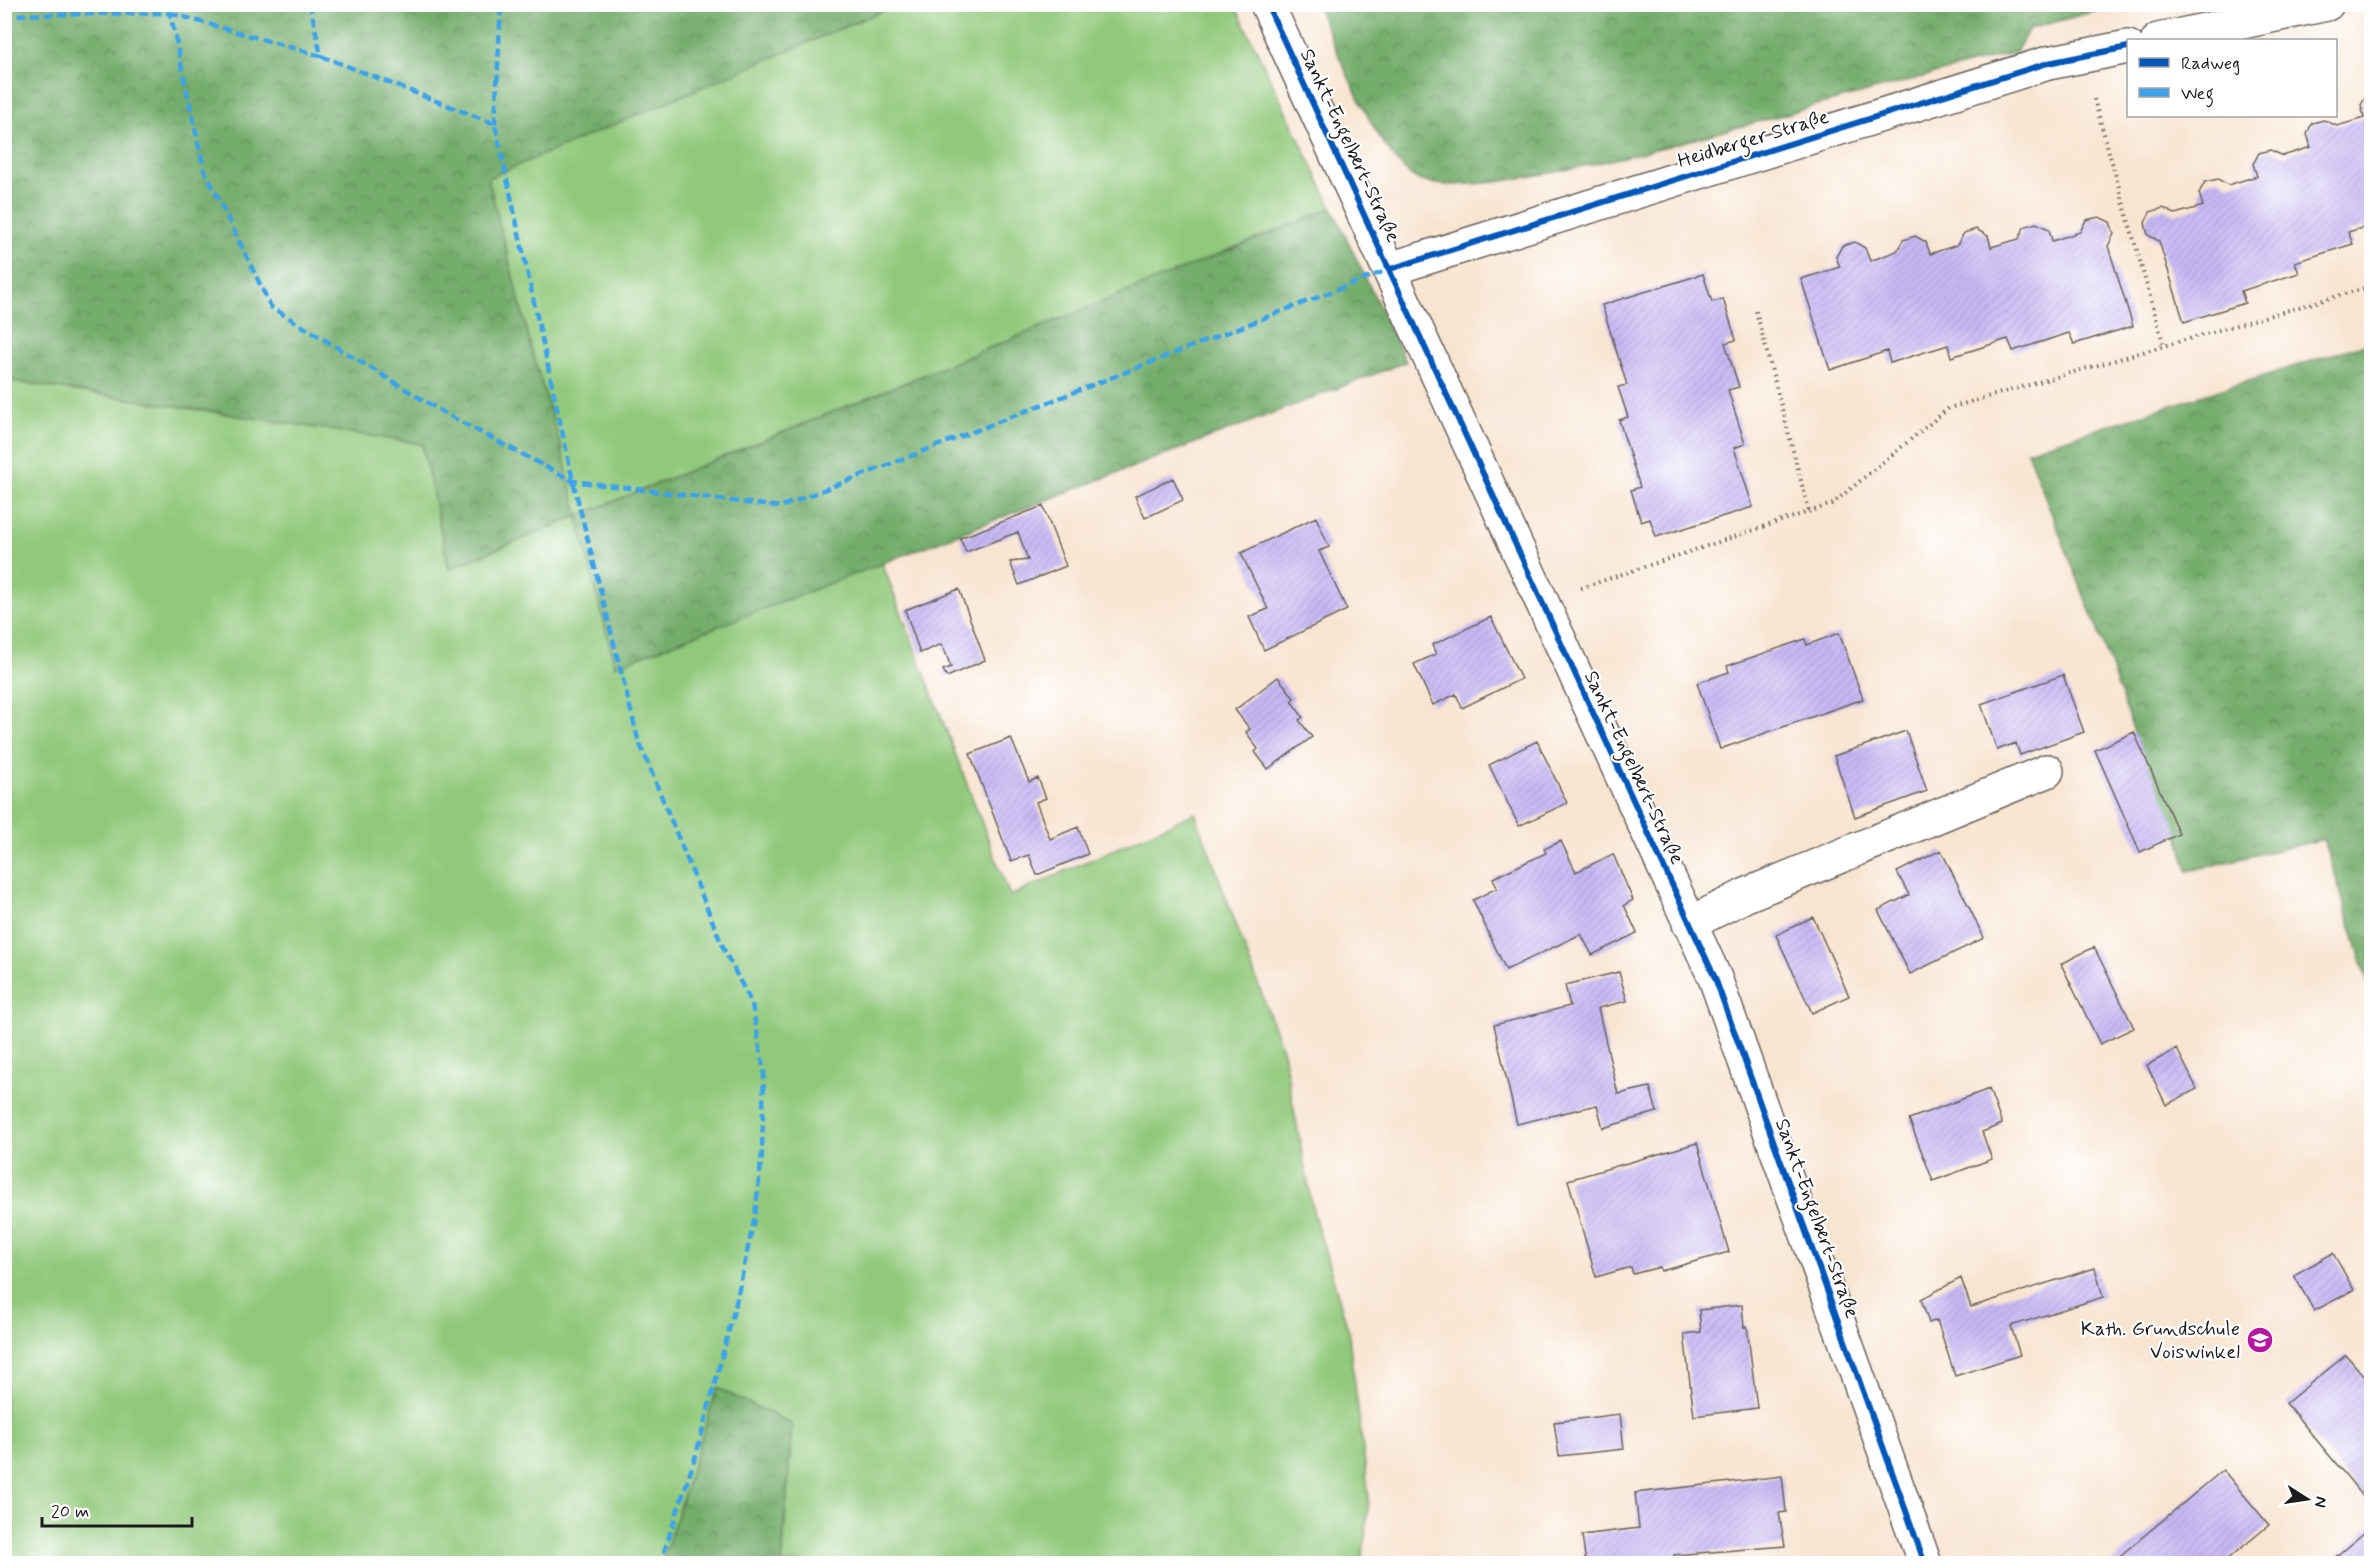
<svg xmlns="http://www.w3.org/2000/svg" width="2376" height="1568" viewBox="0 0 2376 1568" font-family="Mynerve,sans-serif">
  <style>
    .green { fill: #91c97c; stroke: #56724c; stroke-width: 1.5 }
    .forest { fill: url(#forest-crowns); stroke: #486444; stroke-width: 1.5 }
    .building { fill: url(#building-hatch) }
    .lines { fill: none; stroke-linecap: round; stroke-linejoin: round }
    .minor-casing { stroke: #69625b; stroke-width: 36 }
    .path { stroke: #69625b; stroke-width: 4; stroke-dasharray: 1.5 4.5; stroke-linecap: butt }
    .minor { stroke: #fff; stroke-width: 33 }
    .quiet { stroke: #3da2ea; stroke-width: 4.5; stroke-dasharray: 9 4.5; stroke-linecap: butt }
    .cycleway-casing { stroke: #fff; stroke-width: 10 }
    .cycleway { stroke: #0057b8; stroke-width: 6 }
    .labels { text-anchor: middle; stroke-width: 4.5; stroke-linejoin: round; paint-order: stroke }
    .street-label { font-size: 20px; fill: #1c1c1c; stroke: #fff }
    .poi-label { font-size: 20px; fill: #1c1c1c; stroke: #fff; text-anchor: end }
  </style>
  <defs>
    <pattern id="forest-crowns" width="20" height="18" patternUnits="userSpaceOnUse" patternTransform="scale(1.5)"><rect width="20" height="18" fill="#74ad6c"/><path d="M2 6a3 3 0 1 1 6 0M12 15a3 3 0 1 1 6 0" fill="none" stroke="#5e8c58"/></pattern>
    <pattern id="building-hatch" width="6" height="6" patternUnits="userSpaceOnUse" patternTransform="scale(1.5)"><rect width="6" height="6" fill="#c7b8f4"/><path d="M-1 1l2-2M0 6l6-6M5 7l2-2" fill="none" stroke="#aa9ed1"/></pattern>
  </defs>
  <rect width="100%" height="100%" fill="#fff"/>
  <filter id="ink" filterUnits="userSpaceOnUse"><feTurbulence type="fractalNoise" baseFrequency=".0167" numOctaves="2"/><feDisplacementMap in="SourceGraphic" scale="12" xChannelSelector="R" yChannelSelector="G"/><feConvolveMatrix kernelMatrix="1 2 1 2 8 2 1 2 1" color-interpolation-filters="sRGB"/></filter>
  <filter id="wash" filterUnits="userSpaceOnUse"><feTurbulence type="fractalNoise" baseFrequency=".008" numOctaves="4" result="noise"/><feDisplacementMap in="SourceGraphic" scale="24" xChannelSelector="R" yChannelSelector="G"/><feGaussianBlur stdDeviation="1.35" result="paint"/><feColorMatrix in="noise" values="0 0 0 0 0 0 0 0 0 0 0 0 0 0 0 0 0 1.4 0 .05"/><feComposite in="paint" operator="in"/></filter>
  <g filter="url(#wash)">
    <rect width="100%" height="100%" fill="#f8e5d1"/>
    <path class="green" d="M896,5H1235L1332,208L578,516L615,666L882,563L1010,896L1195,813L1283,1052L1314,1215L1348,1329L1369,1498L1362,1563H782L792,1424L717,1388L662,1563L5,1564V379L422,444L449,569L578,516L559,440L533,355L488,178Z"/>
    <path class="forest" d="M4,5H896L488,178L533,355L559,440L578,516L1332,208L1406,362L615,666L577,516L449,569L422,444L5,380Z
      M1316,5H2118L2029,29L2016,52C1949,70 1881,88 1814,106C1746,125 1471,207 1417,179C1378,159 1336,46 1316,5Z
      M2371,342V992L2324,839L2188,871L2178,835L2135,735L2100,636L2027,451Z
      M717,1388L792,1424L782,1563H662Z"/>
    <g id="blocks">
      <path class="building" d="M2372,92V225L2348,232L2353,244L2295,262L2299,273L2241,291L2245,303L2184,322L2159,241L2148,235L2145,223L2150,212L2163,208L2175,214L2203,206L2199,193L2205,182L2218,179L2228,185L2257,176L2253,164L2259,153L2271,150L2283,156L2311,147L2307,134L2312,123L2324,120L2337,126L2364,118L2361,105L2367,94Z
        M2099,217L2110,222L2114,234L2108,246L2133,326L2074,344L2069,333L2013,351L2008,339L1951,357L1948,345L1890,363L1887,351L1830,370L1801,279L1840,267L1836,257L1842,246L1855,242L1865,248L1870,261L1897,251L1903,240L1915,236L1926,242L1930,254L1957,245L1964,233L1976,229L1988,236L1991,247L2019,239L2024,227L2036,223L2049,229L2052,241L2080,232L2086,220Z
        M1703,274L1712,302L1723,299L1736,340L1725,343L1739,387L1728,390L1745,444L1734,448L1753,507L1656,537L1650,519L1641,522L1631,490L1640,487L1619,420L1628,417L1618,387L1627,385L1602,305Z
        M1173,478L1183,500L1145,518L1135,496Z
        M1043,506L1066,566L1019,585L1010,562L1028,560L1018,532L966,552L960,538Z
        M1316,517L1329,547L1319,551L1347,610L1264,650L1249,617L1268,609L1241,553Z
        M959,589L985,660L947,677L943,670L951,667L942,644L920,653L905,610Z
        M1491,617L1521,679L1462,708L1456,694L1433,705L1414,664L1436,654L1432,645Z
        M1839,633L1863,699L1720,749L1697,683L1729,672L1727,666L1805,639L1807,645Z
        M2063,675L2084,732L2020,755L2016,743L1997,750L1981,704Z
        M1278,677L1294,698L1291,701L1303,717L1299,720L1312,737L1268,769L1255,752L1258,749L1246,732L1250,729L1235,710Z
        M1906,731L1927,791L1855,817L1834,756Z
        M2134,732L2179,834L2140,852L2095,750Z
        M1011,738L1029,782L1038,778L1046,798L1036,802L1050,839L1078,827L1088,854L1037,875L1029,855L1011,861L970,754Z
        M1537,741L1567,803L1519,826L1489,765Z
        M1561,841L1576,872L1613,854L1633,900L1624,905L1637,933L1592,955L1581,934L1506,970L1473,900L1497,888L1493,878L1546,853L1544,849Z
        M1941,850L1984,938L1910,974L1878,910L1909,895L1897,872Z
        M1813,917L1849,996L1812,1013L1776,935Z
        M2094,947L2134,1028L2100,1044L2061,964Z
        M1619,972L1627,1001L1598,1008L1618,1094L1650,1087L1657,1112L1603,1128L1597,1105L1517,1124L1494,1025L1570,1006L1565,985Z
        M2177,1049L2197,1089L2166,1105L2147,1065Z
        M1989,1089L2002,1124L1982,1132L1992,1159L1933,1181L1909,1119Z
        M1697,1143L1729,1252L1661,1271L1660,1267L1633,1274L1631,1267L1596,1277L1568,1180Z
        M2333,1253L2354,1290L2314,1311L2294,1275Z
        M2095,1268L2103,1297L2011,1326L2020,1355L1955,1376L1937,1320L1929,1323L1921,1299L1961,1278L1971,1307Z
        M1742,1305L1744,1327L1747,1326L1757,1408L1694,1416L1684,1334L1701,1332L1699,1310Z
        M2346,1355L2372,1385V1507L2286,1403Z
        M1620,1414L1624,1449L1559,1456L1554,1422Z
        M2223,1470L2269,1525L2222,1564H2110Z
        M1782,1476L1786,1512L1779,1513L1785,1546L1674,1555V1557L1666,1558L1667,1564H1586L1582,1535L1639,1528L1635,1493Z
        M2372,1526V1564H2327Z"/>
    </g>
  </g>
  <g filter="url(#ink)">
    <use href="#blocks" fill-opacity="0" stroke="#69625b" stroke-width="1.5"/>
    <g class="lines">
      <defs>
        <path id="minor" d="M1267,4L1715,978L1925,1564
          M2158,40L2327,4
          M1390,269L2048,63L2128,47
          M1689,924L1746,895L2047,771"/>
      </defs>
      <use href="#minor" class="minor-casing"/>
      <path class="path" d="M2094,99L2164,346
        M1756,311L1809,511
        M1581,588L1832,504L1949,408L2372,286"/>
      <use href="#minor" class="minor"/>
      <path class="quiet" d="M170,13L321,56L310,4
        M4,15L170,13L204,169L271,307L446,414L573,481L780,507L1390,269
        M321,56L495,124L573,481L638,739L725,952L752,1004L764,1071L762,1154L755,1216L735,1307L696,1455L660,1564
        M495,124L501,4"/>
      <defs>
        <path id="cycleway" d="M1267,4L1715,978L1925,1564
          M1390,269L2048,63L2128,47"/>
      </defs>
      <use href="#cycleway" class="cycleway-casing"/>
      <use href="#cycleway" class="cycleway"/>
    </g>
  </g>
  <defs>
    <symbol id="school-disc" viewBox="-11 -11 22 22"><circle r="9.5" fill="#b5179e" stroke="#fff"/><path d="M0-5L7-2L0 1L-7-2ZM-4 1L0 2.5L4 1V4Q0 6-4 4Z" fill="#fff"/></symbol>
  </defs>
  <g fill-rule="evenodd">
    <use href="#school-disc" x="2245" y="1325" width="30" height="30"/>
  </g>
  <g class="labels">
    <g class="street-label">
      <text transform="translate(1753 138) rotate(-17)" y="7">Heidberger Straße</text>
      <text transform="translate(1351 145) rotate(65)" y="7">Sankt-Engelbert-Straße</text>
      <text transform="translate(1635 767) rotate(65)" y="7">Sankt-Engelbert-Straße</text>
      <text transform="translate(1818 1218) rotate(70)" y="7">Sankt-Engelbert-Straße</text>
    </g>
    <g class="poi-label">
      <text x="2240" y="1335">Kath. Grundschule<tspan x="2240" dy="23">Voiswinkel</tspan></text>
    </g>
  </g>
  <rect width="2376" height="1568" fill="none" stroke="#fff" stroke-width="24"/>
  <rect x="2127" y="39" width="210" height="78" fill="#ffffff" stroke="#a4a4a4" stroke-width="1.5"/>
  <rect x="2139" y="58" width="30" height="9" fill="#0057b8" stroke="#a4a4a4" stroke-width="1.5"/>
  <text x="2181" y="69" font-size="18" fill="#1c1c1c">Radweg</text>
  <rect x="2139" y="88" width="30" height="9" fill="#3da2ea" stroke="#a4a4a4" stroke-width="1.5"/>
  <text x="2181" y="99" font-size="18" fill="#1c1c1c">Weg</text>
  <g transform="translate(2307 1499) rotate(102)" stroke="#ffffff" stroke-width="4.5" paint-order="stroke">
  <path d="M0-4.5L10 22L0 15L-10 22Z" fill="#1c1c1c"/>
  <text y="-9" font-size="16" font-weight="bold" text-anchor="middle" fill="#1c1c1c">N</text>
  </g>
  <path d="M42 1517v9h150v-9" fill="none" stroke="#1c1c1c" stroke-width="3"/>
  <text x="51" y="1517" font-size="18" fill="#1c1c1c" stroke="#ffffff" stroke-width="4.5" paint-order="stroke">20 m</text>
</svg>
